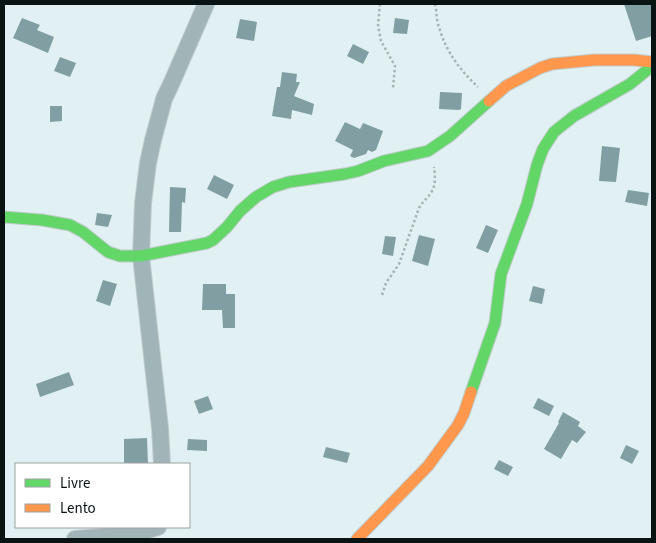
<svg xmlns="http://www.w3.org/2000/svg" width="656" height="543" viewBox="0 0 656 543" font-family="'Source Sans 3',sans-serif">
  <style>
    .building { fill: #819fa2 }
    .lines { fill: none; stroke-linecap: round; stroke-linejoin: round }
    .street-casing { stroke: #c0cccd; stroke-width: 18 }
    .fast-casing { stroke: #c0cccd; stroke-width: 13 }
    .slow-casing { stroke: #c0cccd; stroke-width: 13 }
    .path { stroke: #a5b4b6; stroke-width: 2.5; stroke-dasharray: 2.5 2.5; stroke-linecap: butt }
    .street { stroke: #a1b4b8; stroke-width: 16 }
    .fast { stroke: #63d668; stroke-width: 11 }
    .slow { stroke: #ff974d; stroke-width: 11 }
  </style>
  <rect width="100%" height="100%" fill="#e1f0f2"/>
  <path class="building" d="M624,4H652V36L636,41Z
    M22,18L40,25L37,30L54,37L48,53L13,38Z
    M395,18L409,20L407,34L393,33Z
    M240,19L257,22L254,41L236,38Z
    M353,44L369,52L363,64L347,56Z
    M60,57L76,63L70,77L54,71Z
    M282,72L297,74L296,82H300L294,96L314,104L312,115L292,110L291,119L272,116L277,87H280Z
    M440,92L462,93L461,109L459,110L439,109Z
    M50,106H62V121L50,122Z
    M345,122L360,129L363,123L383,131L376,150L372,152L368,150L366,154L354,158L350,156L353,150L335,141Z
    M602,146L620,148L616,182L599,181Z
    M214,175L234,185L227,199L207,189Z
    M170,187L186,188L185,203L182,202L181,232H169Z
    M628,190L649,193L647,206L625,202Z
    M97,213L112,215L108,227L95,225Z
    M486,225L498,230L488,253L476,248Z
    M419,235L435,239L428,266L412,261Z
    M385,236L396,237L393,256L382,254Z
    M103,280L117,284L110,306L96,301Z
    M203,284H226V294H235V328H223L222,310H202Z
    M533,286L545,289L542,304L529,301Z
    M69,372L74,385L40,397L36,384Z
    M208,396L213,409L199,414L194,401Z
    M538,398L554,406L549,416L533,408Z
    M563,412L580,422L578,426L586,432L577,443L572,440L561,459L544,449L559,423L558,422Z
    M147,438L148,464H124V439Z
    M188,439L207,440V451L187,450Z
    M626,445L639,451L632,464L620,458Z
    M326,447L350,453L347,463L323,457Z
    M499,460L513,467L508,476L494,469Z"/>
  <g class="lines">
    <defs>
      <path id="street" d="M162,464L160,428L141,256L143,203L148,163L153,140L164,99L172,82L206,4
        M75,539L136,534L158,527"/>
      <path id="fast" d="M4,217L42,220L70,225L83,232L108,252L120,256H141L207,243L213,240L227,227L240,211L256,197L273,187L289,182L345,174L358,171L384,161L428,151L450,136L489,101
        M471,392L495,323L501,274L527,204L537,165L543,149L554,132L574,116L630,84L652,66"/>
      <path id="slow" d="M489,101L506,86L540,68L552,64L594,60H634L652,62
        M357,539L428,466L458,425L464,413L471,392"/>
    </defs>
    <use href="#street" class="street-casing"/>
    <use href="#fast" class="fast-casing"/>
    <use href="#slow" class="slow-casing"/>
    <path class="path" d="M380,4L378,25L381,41L395,66L393,88
      M435,4C437,11 436,20 439,27C446,52 460,70 478,87
      M382,295L386,283L399,264L419,208C422,202 428,198 432,191C436,184 435,175 434,167"/>
    <use href="#street" class="street"/>
    <use href="#fast" class="fast"/>
    <use href="#slow" class="slow"/>
  </g>
  <rect width="656" height="543" fill="none" stroke="#091314" stroke-width="10"/>
  <rect x="15" y="463" width="175" height="65" fill="#ffffff" stroke="#9da1a1"/>
  <rect x="25" y="479" width="25" height="8" fill="#63d668" stroke="#9da1a1"/>
  <text x="60" y="488" font-size="15" fill="#091314">Livre</text>
  <rect x="25" y="504" width="25" height="8" fill="#ff974d" stroke="#9da1a1"/>
  <text x="60" y="513" font-size="15" fill="#091314">Lento</text>
</svg>
